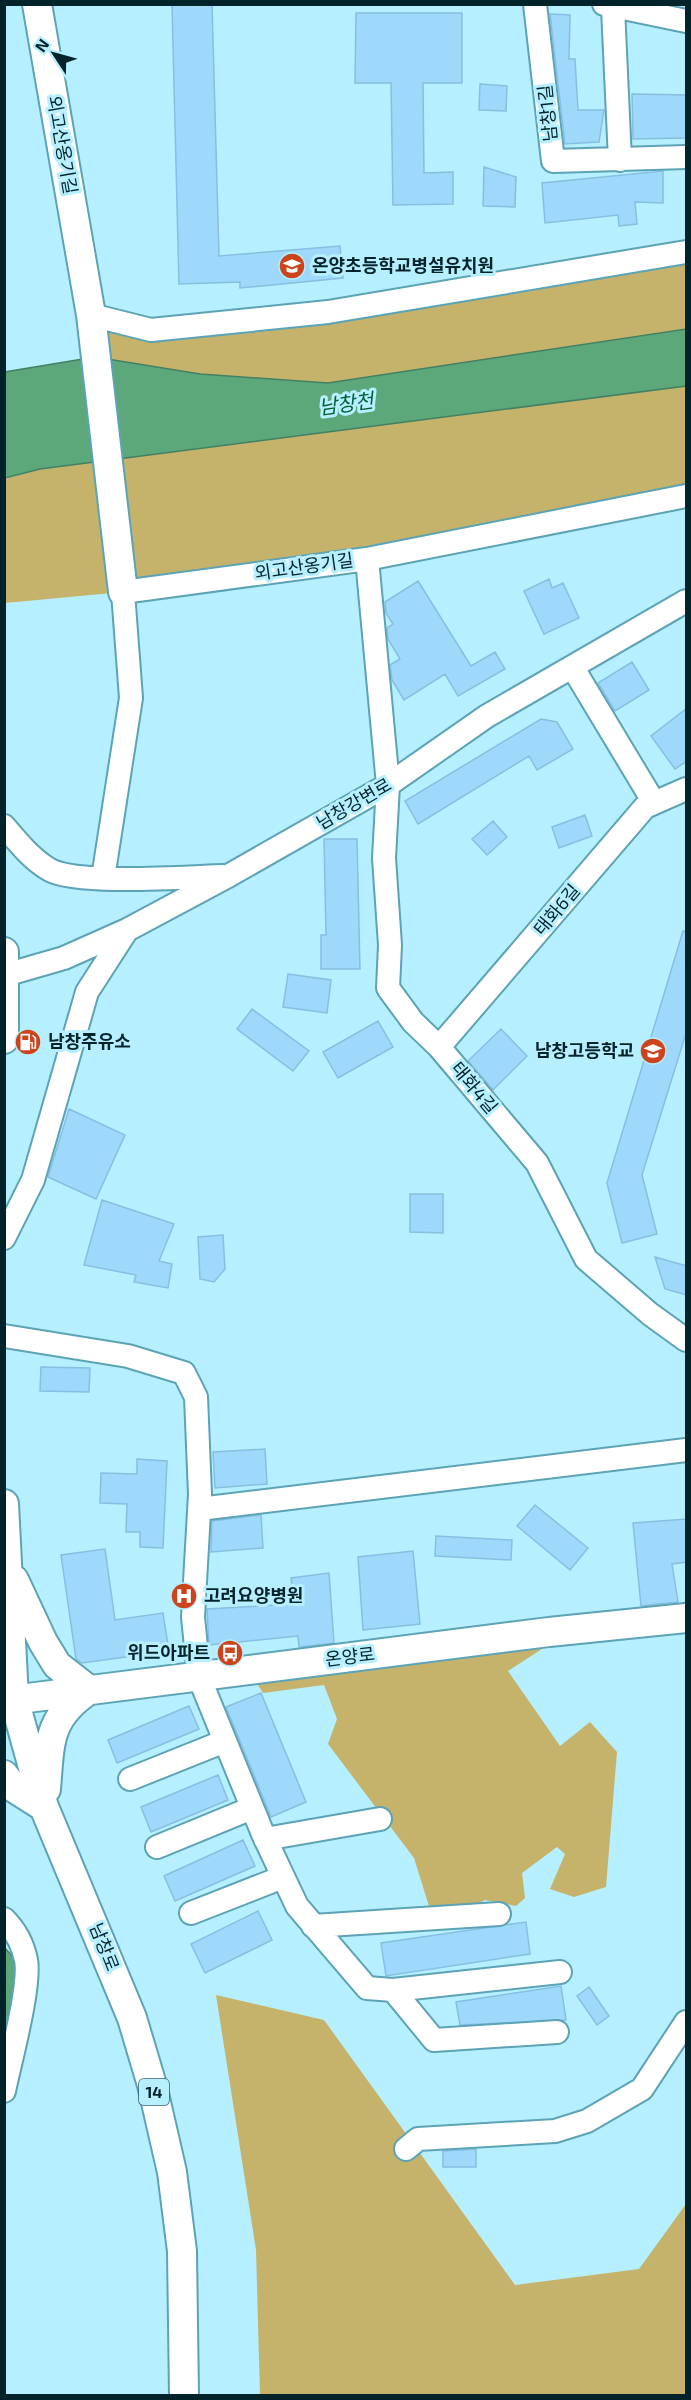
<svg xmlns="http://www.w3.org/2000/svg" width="691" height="2400" viewBox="0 0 691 2400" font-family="'Exo 2','Noto Sans KR',sans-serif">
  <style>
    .green { fill: #c5b36c }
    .water { fill: #5da87b; stroke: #428063; stroke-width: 1.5 }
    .building { fill: #9ed8fb; stroke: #86bfe1; stroke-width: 1.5 }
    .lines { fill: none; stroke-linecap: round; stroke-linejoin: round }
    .minor-casing { stroke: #5ba3b5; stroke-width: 26 }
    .major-casing { stroke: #5ba3b5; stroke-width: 32 }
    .minor { stroke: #fff; stroke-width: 22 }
    .major { stroke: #fff; stroke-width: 28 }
    .labels { text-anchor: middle; stroke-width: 6; stroke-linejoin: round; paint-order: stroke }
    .shield { fill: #b6efff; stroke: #39606a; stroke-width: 1.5 }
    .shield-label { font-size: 16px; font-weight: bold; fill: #03232a }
    .street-label { font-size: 18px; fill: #03232a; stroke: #b6efff }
    .poi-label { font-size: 18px; font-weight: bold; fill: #03232a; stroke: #b6efff; text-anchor: start }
    .water-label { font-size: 20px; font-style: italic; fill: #006137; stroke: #b6efff }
  </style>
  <rect width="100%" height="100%" fill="#b6efff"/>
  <path class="green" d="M686,253V496L123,592L5,603V479L40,469L108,460L91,315L151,330Z
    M549,1632L545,1647L508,1671L560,1746L590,1722L617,1752L606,1887L574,1897L550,1889L565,1854L557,1847L522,1873L525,1898L516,1906L485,1900L451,1918L432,1916L414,1858L328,1744L337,1719L324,1685L263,1693L249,1671Z
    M216,1995L324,2020L515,2285L639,2269L686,2204V2395H260L256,2250Z"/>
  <path class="water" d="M686,329V386L40,469L5,478V372L95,357L200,374L328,383Z
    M5,1948L20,1965L5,2057Z"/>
  <path class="building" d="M172,4H212L219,256L340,246L343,278L240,288V282L179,284Z
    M356,13H462V83H423L424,173L453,172V204L393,205L391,83H355Z
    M550,14L570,15L569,59H575L578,110H604L599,142L565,144Z
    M480,84L507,86L506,111L479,110Z
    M632,94L687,95V138L633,139Z
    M484,167L516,177L515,207L483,206Z
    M663,171V203L635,202L637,224L619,226L618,215L545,223L542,183Z
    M549,579L552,588L563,583L579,618L544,634L524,591Z
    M418,581L471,666L495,652L505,669L458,696L445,674L404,700L392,680L390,665L400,659L388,639L387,628L393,624L386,613L385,602Z
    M632,662L649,690L615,711L598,683Z
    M687,708V761L675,769L651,736Z
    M541,719L557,722L573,749L537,770L529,756L418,824L405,801Z
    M585,815L592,836L559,848L552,827Z
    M493,821L507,837L487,855L472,839Z
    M324,839H357L360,969H321V935H326Z
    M683,931L687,932V1030L642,1175L657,1234L622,1243L607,1183Z
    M288,974L331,980L327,1013L283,1007Z
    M252,1009L309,1051L293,1071L237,1029Z
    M378,1021L393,1047L338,1078L323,1052Z
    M501,1029L527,1056L493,1090L468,1061Z
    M69,1109L125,1135L96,1199L48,1177Z
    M410,1194H443V1233L410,1232Z
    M102,1200L174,1224L159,1261L172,1264L168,1288L134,1282L136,1275L84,1265Z
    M223,1235L225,1269L214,1282L200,1279L198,1237Z
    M655,1257L687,1266V1295L665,1289Z
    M41,1367L90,1368L89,1392L40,1391Z
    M265,1449L267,1484L215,1488L213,1452Z
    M137,1459L167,1461L163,1548L140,1547V1532H126L127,1504L100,1503L101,1473L137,1474Z
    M535,1505L588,1548L570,1570L517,1526Z
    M261,1515L263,1548L211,1552L212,1521Z
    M687,1519V1562L672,1564L678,1602L641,1606L633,1523Z
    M436,1536L512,1540L511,1560L435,1556Z
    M105,1549L115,1620L163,1613L169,1651L82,1663L76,1659L61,1555Z
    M413,1551L420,1624L363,1630L358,1557Z
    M329,1573L334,1643L299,1647L298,1636L209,1645L207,1609L294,1604L291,1578Z
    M261,1693L306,1802L271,1817L226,1707Z
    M189,1706L199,1729L117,1763L108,1740Z
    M218,1775L228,1800L151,1832L141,1807Z
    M243,1840L255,1866L175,1901L164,1876Z
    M258,1911L272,1940L205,1973L191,1944Z
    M526,1922L530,1954L386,1976L381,1943Z
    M561,1986L566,2020L460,2025L456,2002Z
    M589,1987L609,2016L597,2025L577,1996Z
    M476,2149V2167H443V2151Z"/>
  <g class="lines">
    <defs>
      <path id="minor" d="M535,4L553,161L686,157
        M604,4L686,21
        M613,8L620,160
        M91,315L151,330L328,312L686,252
        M367,559L388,785L384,858L390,945L388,988L413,1022L439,1047L537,1163L586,1259L650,1314L686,1340
        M573,668L653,801
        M4,826C18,842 31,859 50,870C78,885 187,877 223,876
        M103,878L131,698L123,592L367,559L686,496
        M5,975L64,958L127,930L228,876L388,785L487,716L686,601
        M439,1047L645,807L686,789
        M4,1238L33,1180L87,992L127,930
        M4,1336L128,1356L184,1373L196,1397L200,1494L193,1617L199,1677L263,1834L297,1906L367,1988L393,1990L434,2040L557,2032
        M199,1509L686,1450
        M130,1779L225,1741
        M265,1839L380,1819
        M157,1847L252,1808
        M191,1913L283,1877
        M4,1919C15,1930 23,1945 26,1960C31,1985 10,2062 4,2091
        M313,1926L499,1914
        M393,1990L560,1972
        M406,2149L418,2139L555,2131L587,2121L642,2089L686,2022"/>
      <path id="major" d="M37,4L91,315L123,592
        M4,952V1039
        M4,1504L14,1699L44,1807L132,2018L152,2085L172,2172L182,2251L184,2396
        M14,1580L43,1642L57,1665L89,1690
        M4,1701L549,1632L686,1618
        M4,1775L14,1788L44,1807
        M46,1789C50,1743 47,1718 89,1690"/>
    </defs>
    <use href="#minor" class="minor-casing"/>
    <use href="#major" class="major-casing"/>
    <use href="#minor" class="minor"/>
    <use href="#major" class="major"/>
  </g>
  <defs>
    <symbol id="school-disc" viewBox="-11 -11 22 22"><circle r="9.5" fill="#cc431c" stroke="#b6efff"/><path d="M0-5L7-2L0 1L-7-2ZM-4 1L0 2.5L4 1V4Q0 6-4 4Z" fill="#fff"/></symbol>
    <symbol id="fuel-disc" viewBox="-11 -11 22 22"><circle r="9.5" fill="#cc431c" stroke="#b6efff"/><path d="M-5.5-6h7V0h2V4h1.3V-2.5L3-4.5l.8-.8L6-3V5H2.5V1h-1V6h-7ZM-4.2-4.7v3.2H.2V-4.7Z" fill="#fff"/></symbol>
    <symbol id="hospital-disc" viewBox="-11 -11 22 22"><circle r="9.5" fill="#cc431c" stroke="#b6efff"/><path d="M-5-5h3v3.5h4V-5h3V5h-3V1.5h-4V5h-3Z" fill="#fff"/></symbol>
    <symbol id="bus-disc" viewBox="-11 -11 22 22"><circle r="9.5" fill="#cc431c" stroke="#b6efff"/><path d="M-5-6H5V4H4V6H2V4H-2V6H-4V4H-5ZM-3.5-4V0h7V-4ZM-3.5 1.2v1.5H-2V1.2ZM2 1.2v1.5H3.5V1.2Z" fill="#fff"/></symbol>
  </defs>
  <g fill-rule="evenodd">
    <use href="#school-disc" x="277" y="251" width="30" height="30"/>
    <use href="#fuel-disc" x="13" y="1027" width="30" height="30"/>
    <use href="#school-disc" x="638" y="1036" width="30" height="30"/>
    <use href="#hospital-disc" x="169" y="1581" width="30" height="30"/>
    <use href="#bus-disc" x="215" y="1638" width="30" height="30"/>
  </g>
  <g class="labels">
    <rect class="shield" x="139" y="2079" width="30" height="26" rx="4.5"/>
    <g class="shield-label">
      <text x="154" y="2098">14</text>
    </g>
    <g class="street-label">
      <text transform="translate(548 113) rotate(-96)" y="6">남창1길</text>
      <text transform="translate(62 145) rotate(80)" y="6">외고산옹기길</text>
      <text transform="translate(304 567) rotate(-8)" y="6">외고산옹기길</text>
      <text transform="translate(354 804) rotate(-30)" y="6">남창강변로</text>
      <text transform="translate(557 910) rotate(-50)" y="6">태화6길</text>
      <text transform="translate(474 1088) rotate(50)" y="6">태화4길</text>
      <text transform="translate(350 1657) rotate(-7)" y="6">온양로</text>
      <text transform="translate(104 1947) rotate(68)" y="6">남창로</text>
    </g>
    <g class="poi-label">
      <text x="312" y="272">온양초등학교병설유치원</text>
      <text x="48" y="1048">남창주유소</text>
      <text x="634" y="1057" text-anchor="end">남창고등학교</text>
      <text x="204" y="1602">고려요양병원</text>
      <text x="210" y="1659" text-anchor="end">위드아파트</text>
    </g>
    <g class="water-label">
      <text transform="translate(346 404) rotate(-8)" y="7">남창천</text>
    </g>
  </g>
  <rect width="691" height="2400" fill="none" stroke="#03232a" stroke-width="12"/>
  <g transform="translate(54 54) rotate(306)" stroke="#b6efff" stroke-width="4.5" paint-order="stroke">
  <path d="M0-4.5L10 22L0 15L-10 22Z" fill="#03232a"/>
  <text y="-9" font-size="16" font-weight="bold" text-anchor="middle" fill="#03232a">N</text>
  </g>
</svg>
